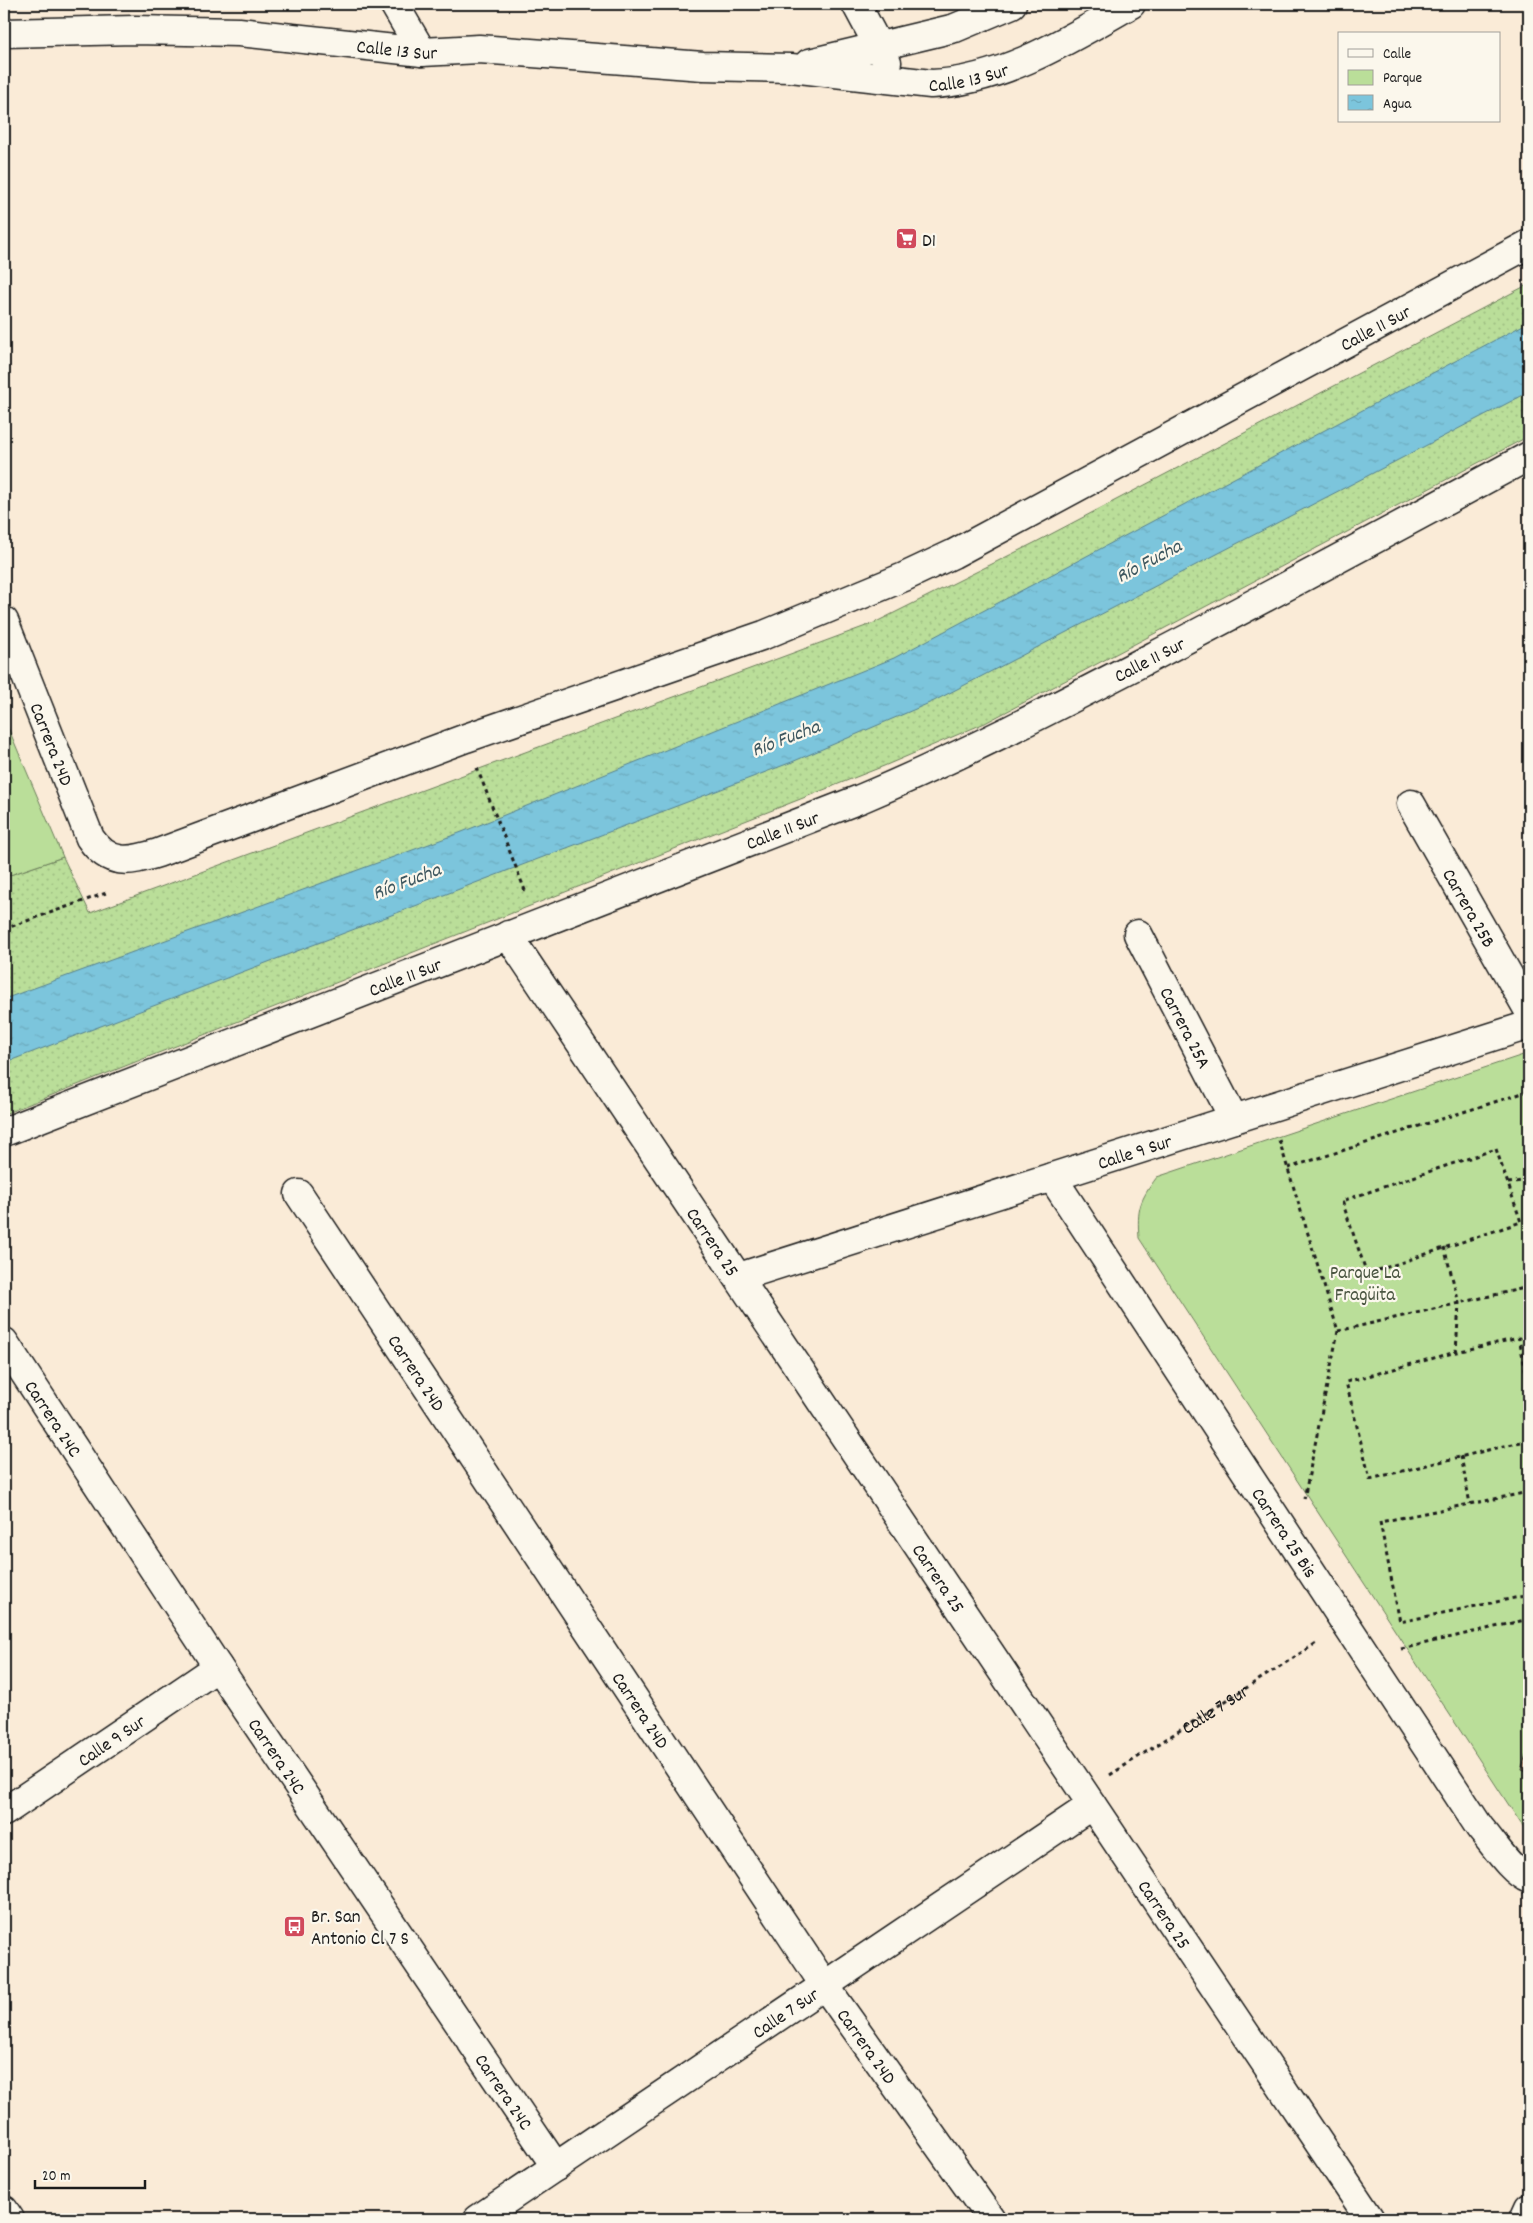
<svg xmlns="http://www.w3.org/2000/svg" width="1533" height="2223" viewBox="0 0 1533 2223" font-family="Dekko,sans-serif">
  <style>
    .grass { fill: url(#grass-dots); stroke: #6b7d5a }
    .park { fill: #bade99; stroke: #6b7d5a }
    .water { fill: url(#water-ripples); stroke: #56818f }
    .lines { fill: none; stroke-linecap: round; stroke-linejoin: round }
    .minor-casing { stroke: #1c1c1c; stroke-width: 31 }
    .tertiary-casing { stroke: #1c1c1c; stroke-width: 31 }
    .path { stroke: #1c1c1c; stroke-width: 3; stroke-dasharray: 4 4; stroke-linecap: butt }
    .minor { stroke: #fbf7ec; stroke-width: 28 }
    .tertiary { stroke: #fbf7ec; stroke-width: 28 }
    .wall { fill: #d6b290; stroke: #1c1c1c }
    .labels { text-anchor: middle; stroke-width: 4.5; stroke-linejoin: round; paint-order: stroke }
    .street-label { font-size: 19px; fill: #1c1c1c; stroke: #fbf7ec }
    .poi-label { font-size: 19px; fill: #1c1c1c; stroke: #fbf7ec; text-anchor: start }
    .park-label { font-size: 19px; fill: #4b5642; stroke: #fbf7ec }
    .water-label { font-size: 20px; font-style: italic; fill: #3e575f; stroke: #fbf7ec }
  </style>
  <defs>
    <pattern id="grass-dots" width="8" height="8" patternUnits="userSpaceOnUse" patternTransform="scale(1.25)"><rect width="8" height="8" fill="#bade99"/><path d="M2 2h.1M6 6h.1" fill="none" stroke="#9fbe83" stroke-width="1.8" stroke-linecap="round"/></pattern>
    <pattern id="water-ripples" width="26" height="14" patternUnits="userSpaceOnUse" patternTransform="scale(1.25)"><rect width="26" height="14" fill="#7cc5dc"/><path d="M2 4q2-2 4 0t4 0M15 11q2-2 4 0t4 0" fill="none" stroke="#6ba9bc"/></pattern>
  </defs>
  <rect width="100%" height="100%" fill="#faebd7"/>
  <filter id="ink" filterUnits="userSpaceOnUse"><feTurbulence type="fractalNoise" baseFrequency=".02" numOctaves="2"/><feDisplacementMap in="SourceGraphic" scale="10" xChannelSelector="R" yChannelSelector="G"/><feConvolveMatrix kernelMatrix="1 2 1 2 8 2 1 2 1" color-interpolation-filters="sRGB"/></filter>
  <g filter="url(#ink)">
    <path class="grass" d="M1529,284V436L985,723L884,766L4,1114V877L63,857L90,913L874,623L1034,543Z"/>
    <path class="park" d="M4,718L63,857L4,877Z
      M1529,1053V1836L1139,1238C1137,1209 1139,1201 1157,1177Z"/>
    <path class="water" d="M1529,322V392L934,701L792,762L4,1063V999L462,832L894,658Z"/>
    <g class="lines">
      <defs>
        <g id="minor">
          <path d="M394,4L422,52"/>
          <path d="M856,4L887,62"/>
          <path id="s2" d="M4,33L134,30L239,32L422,52L479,49L703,66L791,68L931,84C1001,82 1072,38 1131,4"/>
          <path d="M809,63L955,28L1012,4"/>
          <path id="s3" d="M4,621L90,838C109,866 129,862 158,853L466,738L764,635L904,577L953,554L1529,244"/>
          <path id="s4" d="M1411,804L1529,1011"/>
          <path id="s5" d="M1138,934L1234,1119"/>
          <path id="s6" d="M508,935L1370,2219"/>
          <path id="s7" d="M1052,1177L1480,1828C1493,1843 1511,1872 1529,1879"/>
          <path id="s8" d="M299,1194L825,1986L991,2219"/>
          <path id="s9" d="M739,1277L1529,1025"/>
          <path id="s10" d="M4,1342L218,1667L556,2167"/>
          <path id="s11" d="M4,1812L218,1667"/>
          <path d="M4,2210L10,2219"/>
          <path id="s12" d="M478,2219L1092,1805"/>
          <path d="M1524,2219L1529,2208"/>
        </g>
        <g id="tertiary">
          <path id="s13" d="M4,1132L860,799C962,756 1058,706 1156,655C1281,590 1405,523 1529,456"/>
        </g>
      </defs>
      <use href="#minor" class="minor-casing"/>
      <use href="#tertiary" class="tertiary-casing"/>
      <g class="path">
        <path d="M477,768L526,893"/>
        <path d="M4,929L109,892"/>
        <path d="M1279,1140L1338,1331L1304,1499"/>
        <path d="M1496,1149L1521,1222L1367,1274L1342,1201Z"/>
        <path d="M1288,1168L1529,1091"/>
        <path d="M1508,1183L1529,1180"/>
        <path d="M1444,1247L1459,1303L1456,1352"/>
        <path d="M1338,1331L1529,1287"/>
        <path d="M1529,1387L1519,1338L1456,1352L1346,1382L1370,1479L1529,1440"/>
        <path d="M1461,1456L1470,1504"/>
        <path d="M1529,1492L1380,1522L1400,1622L1529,1595"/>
        <path d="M1401,1649L1529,1619"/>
        <path id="s1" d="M1110,1775L1318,1642"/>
      </g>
      <use href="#minor" class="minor"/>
      <use href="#tertiary" class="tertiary"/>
    </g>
    <path class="wall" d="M1529,1746V1773L1521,1770Z"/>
  </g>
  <defs>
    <symbol id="supermarket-square" viewBox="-11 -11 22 22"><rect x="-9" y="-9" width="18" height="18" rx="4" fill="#d1495b" stroke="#fbf7ec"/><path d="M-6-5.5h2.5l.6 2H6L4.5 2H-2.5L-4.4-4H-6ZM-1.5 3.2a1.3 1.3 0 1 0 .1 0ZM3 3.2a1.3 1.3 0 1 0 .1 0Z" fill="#fff"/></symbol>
    <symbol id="bus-square" viewBox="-11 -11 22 22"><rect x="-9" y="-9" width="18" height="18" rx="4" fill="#d1495b" stroke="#fbf7ec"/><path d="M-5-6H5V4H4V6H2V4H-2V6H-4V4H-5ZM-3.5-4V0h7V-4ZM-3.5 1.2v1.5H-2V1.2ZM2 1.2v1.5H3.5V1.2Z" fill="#fff"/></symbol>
  </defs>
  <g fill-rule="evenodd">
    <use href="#supermarket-square" x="894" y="226" width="25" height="25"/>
    <use href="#bus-square" x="282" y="1914" width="25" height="25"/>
  </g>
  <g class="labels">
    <g class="street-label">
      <text dy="7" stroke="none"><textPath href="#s2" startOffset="394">Calle 13 Sur</textPath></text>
      <text dy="7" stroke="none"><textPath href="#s2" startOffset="968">Calle 13 Sur</textPath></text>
      <text dy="7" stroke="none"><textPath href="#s3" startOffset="1639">Calle 11 Sur</textPath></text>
      <text dy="7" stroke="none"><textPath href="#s13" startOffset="1240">Calle 11 Sur</textPath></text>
      <text dy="7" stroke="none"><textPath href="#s3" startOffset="132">Carrera 24D</textPath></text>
      <text dy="7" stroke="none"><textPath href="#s13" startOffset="835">Calle 11 Sur</textPath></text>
      <text dy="7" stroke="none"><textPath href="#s4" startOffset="119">Carrera 25B</textPath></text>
      <text dy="7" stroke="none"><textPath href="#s13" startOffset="430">Calle 11 Sur</textPath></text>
      <text dy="7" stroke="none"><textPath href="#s5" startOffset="105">Carrera 25A</textPath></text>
      <text dy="7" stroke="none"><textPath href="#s9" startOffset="415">Calle 9 Sur</textPath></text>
      <text dy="7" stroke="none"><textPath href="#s6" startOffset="369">Carrera 25</textPath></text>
      <text dy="7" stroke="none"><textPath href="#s8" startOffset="214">Carrera 24D</textPath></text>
      <text dy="7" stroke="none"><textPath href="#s10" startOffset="91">Carrera 24C</textPath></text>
      <text dy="7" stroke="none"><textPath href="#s7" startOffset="425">Carrera 25 Bis</textPath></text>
      <text dy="7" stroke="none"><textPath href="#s6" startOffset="774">Carrera 25</textPath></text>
      <text dy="7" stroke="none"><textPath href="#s1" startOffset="124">Calle 7 Sur</textPath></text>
      <text dy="7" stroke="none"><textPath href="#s8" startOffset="619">Carrera 24D</textPath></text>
      <text dy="7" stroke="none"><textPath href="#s11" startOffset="129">Calle 9 Sur</textPath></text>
      <text dy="7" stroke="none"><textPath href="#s10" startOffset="496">Carrera 24C</textPath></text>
      <text dy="7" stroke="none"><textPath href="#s6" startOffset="1179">Carrera 25</textPath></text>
      <text dy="7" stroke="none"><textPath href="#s12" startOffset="370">Calle 7 Sur</textPath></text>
      <text dy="7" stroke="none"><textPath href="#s8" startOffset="1024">Carrera 24D</textPath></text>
      <text dy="7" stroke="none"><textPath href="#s10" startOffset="901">Carrera 24C</textPath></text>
    </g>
    <g class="poi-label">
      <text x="922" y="246">D1</text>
      <text x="311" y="1922">Br. San<tspan x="311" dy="22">Antonio Cl 7 S</tspan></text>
    </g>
    <g class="park-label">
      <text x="1365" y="1278">Parque La<tspan x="1365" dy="22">Fragüita</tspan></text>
    </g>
    <g class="water-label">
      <text transform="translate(1148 560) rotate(-28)" y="7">Río Fucha</text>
      <text transform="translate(785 737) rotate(-21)" y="7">Río Fucha</text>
      <text transform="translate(406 880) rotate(-21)" y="7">Río Fucha</text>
    </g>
  </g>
  <rect width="1533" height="2223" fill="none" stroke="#fbf7ec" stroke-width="20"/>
  <rect x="10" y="10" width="1513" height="2203" fill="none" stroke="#1c1c1c" stroke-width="2" filter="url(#ink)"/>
  <rect x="1338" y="32" width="162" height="90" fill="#fbf7ec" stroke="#a29f99"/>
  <rect x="1348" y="49" width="25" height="8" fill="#fbf7ec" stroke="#a29f99"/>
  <text x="1383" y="58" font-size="15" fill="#1c1c1c">Calle</text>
  <rect x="1348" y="70" width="25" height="15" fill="#bade99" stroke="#a29f99"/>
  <text x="1383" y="82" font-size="15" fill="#1c1c1c">Parque</text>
  <rect x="1348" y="95" width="25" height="15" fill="url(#water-ripples)" stroke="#a29f99"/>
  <text x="1383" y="108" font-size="15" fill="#1c1c1c">Agua</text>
  <path d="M35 2180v8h110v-8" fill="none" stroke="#1c1c1c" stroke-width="2.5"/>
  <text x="42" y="2180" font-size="15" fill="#1c1c1c" stroke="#fbf7ec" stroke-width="4" paint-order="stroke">20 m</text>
</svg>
